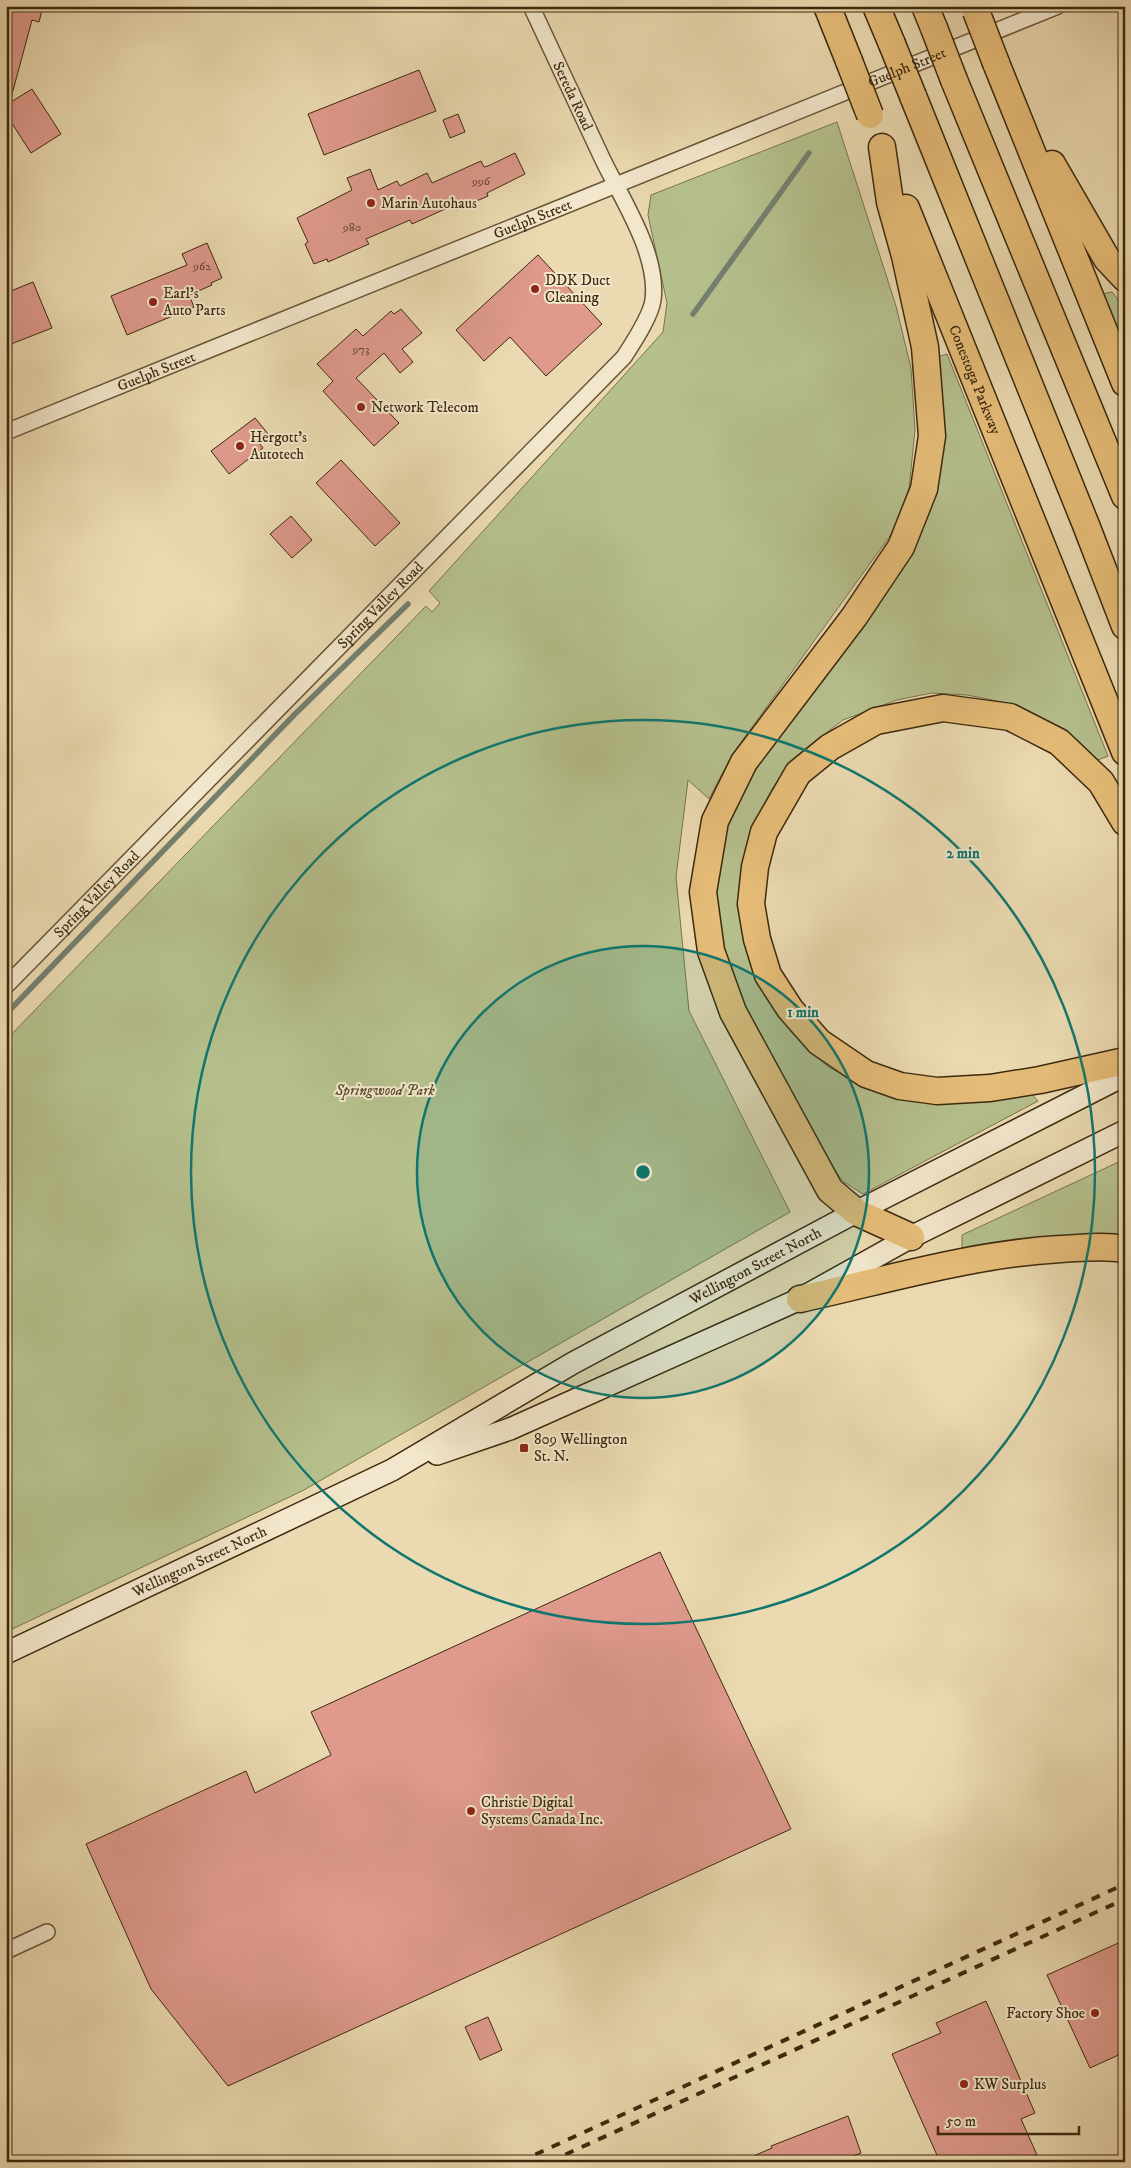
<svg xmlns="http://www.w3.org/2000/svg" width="1131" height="2168" viewBox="0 0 1131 2168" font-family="'IM FELL DW Pica',serif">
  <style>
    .green { fill: #b5c08d; stroke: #78744e }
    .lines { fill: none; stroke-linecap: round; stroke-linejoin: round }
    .stream { stroke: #748070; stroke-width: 5.5 }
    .building { fill: #df9a8d; stroke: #3c290e }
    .street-casing { stroke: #685537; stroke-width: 18 }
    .secondary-casing { stroke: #3c290e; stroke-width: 24 }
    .highway-casing { stroke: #3c290e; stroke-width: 29 }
    .street { stroke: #f2e7cc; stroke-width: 15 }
    .secondary { stroke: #f2e7cc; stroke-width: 21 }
    .highway { stroke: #e6bd78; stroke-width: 26 }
    .rail { stroke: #3c290e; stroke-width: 4; stroke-dasharray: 9 9; stroke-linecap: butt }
    .highway-bridge-casing { stroke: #3c290e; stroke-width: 29; stroke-linecap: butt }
    .highway-bridge { stroke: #e6bd78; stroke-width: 26 }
    .ring { fill: none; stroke: #0f766e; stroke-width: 2.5 }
    .poi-dot { fill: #8f2418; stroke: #f2e7cc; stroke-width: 2 }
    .labels { text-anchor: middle; stroke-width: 4; stroke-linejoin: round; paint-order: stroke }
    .number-label { font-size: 12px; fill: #65452e }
    .street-label { font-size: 15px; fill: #3c290e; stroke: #f2e7cc }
    .poi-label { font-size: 15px; fill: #3c290e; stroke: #f2e7cc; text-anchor: start }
    .park-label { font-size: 15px; font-style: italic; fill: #5a4f2e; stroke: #f2e7cc }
    .centre { fill: #0f766e; stroke: #f2e7cc; stroke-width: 2.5 }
    .ring-label { font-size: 15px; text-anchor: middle; font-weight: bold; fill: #0f766e; stroke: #f2e7cc; stroke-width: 4; stroke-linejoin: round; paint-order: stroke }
  </style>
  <rect width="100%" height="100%" fill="#ebdab1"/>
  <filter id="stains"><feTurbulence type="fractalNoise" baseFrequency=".004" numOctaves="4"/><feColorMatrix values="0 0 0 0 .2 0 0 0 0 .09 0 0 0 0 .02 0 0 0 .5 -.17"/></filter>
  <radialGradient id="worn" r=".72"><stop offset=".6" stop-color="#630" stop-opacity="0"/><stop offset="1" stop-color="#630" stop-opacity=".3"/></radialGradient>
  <path class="green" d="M837,122L896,306L911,368L915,430L909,489L892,533L732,755L709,799L688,780L676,877L689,1011L790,1212L302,1491L6,1632V1040L426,606L432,612L440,603L429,591L663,332L667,303L648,215L651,195Z
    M1112,292L1125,308V364L1097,295Z
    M947,354L1108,756L1098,760L1063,733L1036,716L1002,702L967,695L932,693L897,700L843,720L794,758L772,789L752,827L741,902L746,947L765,996L792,1033L827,1066L863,1086L1028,1090L1038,1101L863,1194L844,1182L828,1163L726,972L713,890L720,841L744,782L917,532L934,358Z
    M1125,1159V1236L962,1251V1235Z"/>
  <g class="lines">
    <path class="stream" d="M693,314L809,153
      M6,1014L295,714L408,604"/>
  </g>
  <path class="building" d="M6,6H43L39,22L32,20L11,98L6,97Z
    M419,70L436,111L324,155L308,114Z
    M32,89L61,134L31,153L6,114V105Z
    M458,114L465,132L450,138L443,120Z
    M515,153L525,174L487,193L488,196L456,210L454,205L412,224L410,220L366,239L369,244L328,262L327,259L314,264L305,244L308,242L297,218L352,190L347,178L370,169L378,190L397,181L400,186L427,173L432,183L481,161L484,167L488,166Z
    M207,243L222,278L211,283L212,285L189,295L194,307L127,335L111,296L187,265L182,254Z
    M538,255L602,324L546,376L510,337L484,361L456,330Z
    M33,282L52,328L6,346V293Z
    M401,309L422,333L402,349L413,362L400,373L384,353L356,378L399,423L374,446L323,391L333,381L317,364L356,329L363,336L391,311L394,314Z
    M255,418L269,435L259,443L263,448L229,474L211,451Z
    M341,460L400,523L375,546L316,483Z
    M291,516L312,540L292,558L270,534Z
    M660,1552L791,1829L228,2086L151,1989L86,1844L246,1771L255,1793L331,1755L311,1712Z
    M1125,1940V2052L1090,2068L1047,1975Z
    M986,2001L1035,2113L1021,2119L1037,2155L1020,2162H940L892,2054L941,2033L936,2023Z
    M488,2017L502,2050L480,2060L465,2027Z
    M848,2116L861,2153L839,2162H740L772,2148L771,2146Z"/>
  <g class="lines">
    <defs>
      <g id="street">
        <path id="s1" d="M6,432L1058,6"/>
        <path id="s2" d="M6,986L624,357C633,343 651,316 653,300C659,254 621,198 602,158C578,107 555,57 531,6"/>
        <path d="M6,1951L47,1932"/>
      </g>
      <g id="secondary">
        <path d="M437,1454L510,1429L800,1299L911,1237L1125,1131"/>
        <path id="s3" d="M6,1653L392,1470L573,1363L856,1212L1125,1075"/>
      </g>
      <g id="highway">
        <path d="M827,6L849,61"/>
        <path d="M876,6L892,44"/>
        <path d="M925,6L934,28"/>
        <path d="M996,63L1125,383"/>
        <path d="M954,80L1125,496"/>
        <path d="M913,96L1086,525L1125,626"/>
        <path d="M882,147L890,202L905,256L925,347L932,436L924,489L901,547L854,617L744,762L715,821L703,892L711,951L733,1012L830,1190L856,1212L911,1237"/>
        <path d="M1052,164L1107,259L1125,278"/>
        <path id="s4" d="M906,208L1125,752"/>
        <path d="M1125,822L1101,782L1059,742L1010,717L943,708L876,721L830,747L798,773L764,832L755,867L751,904L757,939L768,975L790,1009L819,1042L866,1074L900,1086L937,1091L990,1088L1040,1080L1125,1061"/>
        <path d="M800,1299C886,1280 972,1254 1061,1249C1082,1248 1103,1245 1125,1249"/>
      </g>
    </defs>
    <use href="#street" class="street-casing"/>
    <use href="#secondary" class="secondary-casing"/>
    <use href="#highway" class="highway-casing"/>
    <use href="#street" class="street"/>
    <use href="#secondary" class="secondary"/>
    <use href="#highway" class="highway"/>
    <path class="rail" d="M519,2162L1125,1884
      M549,2162L1125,1899"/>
    <defs>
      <path id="highway-bridge" d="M976,11L996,63
        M934,28L954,80
        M892,44L913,96
        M849,61L870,115"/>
    </defs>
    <use href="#highway-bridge" class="highway-bridge-casing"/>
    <use href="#highway-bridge" class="highway-bridge"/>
  </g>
  <circle cx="643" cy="1172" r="226" fill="#0f766e" fill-opacity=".12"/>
  <g class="ring">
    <circle cx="643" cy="1172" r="226"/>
    <circle cx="643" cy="1172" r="452"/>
  </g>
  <g class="poi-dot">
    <circle cx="371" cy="203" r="5"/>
    <circle cx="535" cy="289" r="5"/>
    <circle cx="153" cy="302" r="5"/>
    <circle cx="361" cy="407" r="5"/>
    <circle cx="240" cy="446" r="5"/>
    <rect x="519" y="1443" width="10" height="10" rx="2.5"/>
    <circle cx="471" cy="1811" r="5"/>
    <circle cx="1095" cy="2013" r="5"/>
    <circle cx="964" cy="2084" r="5"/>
  </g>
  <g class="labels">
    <g class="number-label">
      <text x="481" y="185">996</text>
      <text x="352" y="231">980</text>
      <text x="202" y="270">962</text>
      <text x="361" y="353">973</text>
    </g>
    <g class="street-label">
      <text dy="5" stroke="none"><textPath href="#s1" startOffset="972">Guelph Street</textPath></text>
      <text transform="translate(573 96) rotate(65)" y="5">Sereda Road</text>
      <text dy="5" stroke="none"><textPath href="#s1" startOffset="568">Guelph Street</textPath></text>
      <text dy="5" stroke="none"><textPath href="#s1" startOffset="162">Guelph Street</textPath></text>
      <text dy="5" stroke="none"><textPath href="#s4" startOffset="185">Conestoga Parkway</textPath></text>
      <text dy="5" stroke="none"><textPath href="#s2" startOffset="534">Spring Valley Road</textPath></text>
      <text dy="5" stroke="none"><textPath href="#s2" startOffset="129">Spring Valley Road</textPath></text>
      <text dy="5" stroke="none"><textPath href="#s3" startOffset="844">Wellington Street North</textPath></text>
      <text dy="5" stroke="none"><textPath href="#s3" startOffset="214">Wellington Street North</textPath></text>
    </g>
    <g class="poi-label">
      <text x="381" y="208">Marin Autohaus</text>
      <text x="545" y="285">DDK Duct<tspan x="545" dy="17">Cleaning</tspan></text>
      <text x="163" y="298">Earl's<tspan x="163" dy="17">Auto Parts</tspan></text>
      <text x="371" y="412">Network Telecom</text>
      <text x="250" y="442">Hergott's<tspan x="250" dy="17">Autotech</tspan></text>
      <text x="534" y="1444">809 Wellington<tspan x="534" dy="17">St. N.</tspan></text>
      <text x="481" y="1807">Christie Digital<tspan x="481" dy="17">Systems Canada Inc.</tspan></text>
      <text x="1085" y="2018" text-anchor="end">Factory Shoe</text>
      <text x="974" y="2089">KW Surplus</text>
    </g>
    <g class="park-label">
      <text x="385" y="1095">Springwood Park</text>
    </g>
  </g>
  <circle cx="643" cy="1172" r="8" class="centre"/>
  <g class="ring-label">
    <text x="963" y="858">2 min</text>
    <text x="803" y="1017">1 min</text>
  </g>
  <rect width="1131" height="2168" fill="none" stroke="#ebdab1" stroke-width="25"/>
  <rect x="8" y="8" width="1116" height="2153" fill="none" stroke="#3c290e" stroke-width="2.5"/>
  <rect x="12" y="12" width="1106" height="2143" fill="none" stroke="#3c290e"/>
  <path d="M938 2126v8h141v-8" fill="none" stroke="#3c290e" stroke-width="2.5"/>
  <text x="946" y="2126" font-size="15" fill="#3c290e" stroke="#f2e7cc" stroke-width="4" paint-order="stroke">50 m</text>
  <rect width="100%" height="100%" filter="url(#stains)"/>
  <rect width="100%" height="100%" fill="url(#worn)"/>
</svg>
